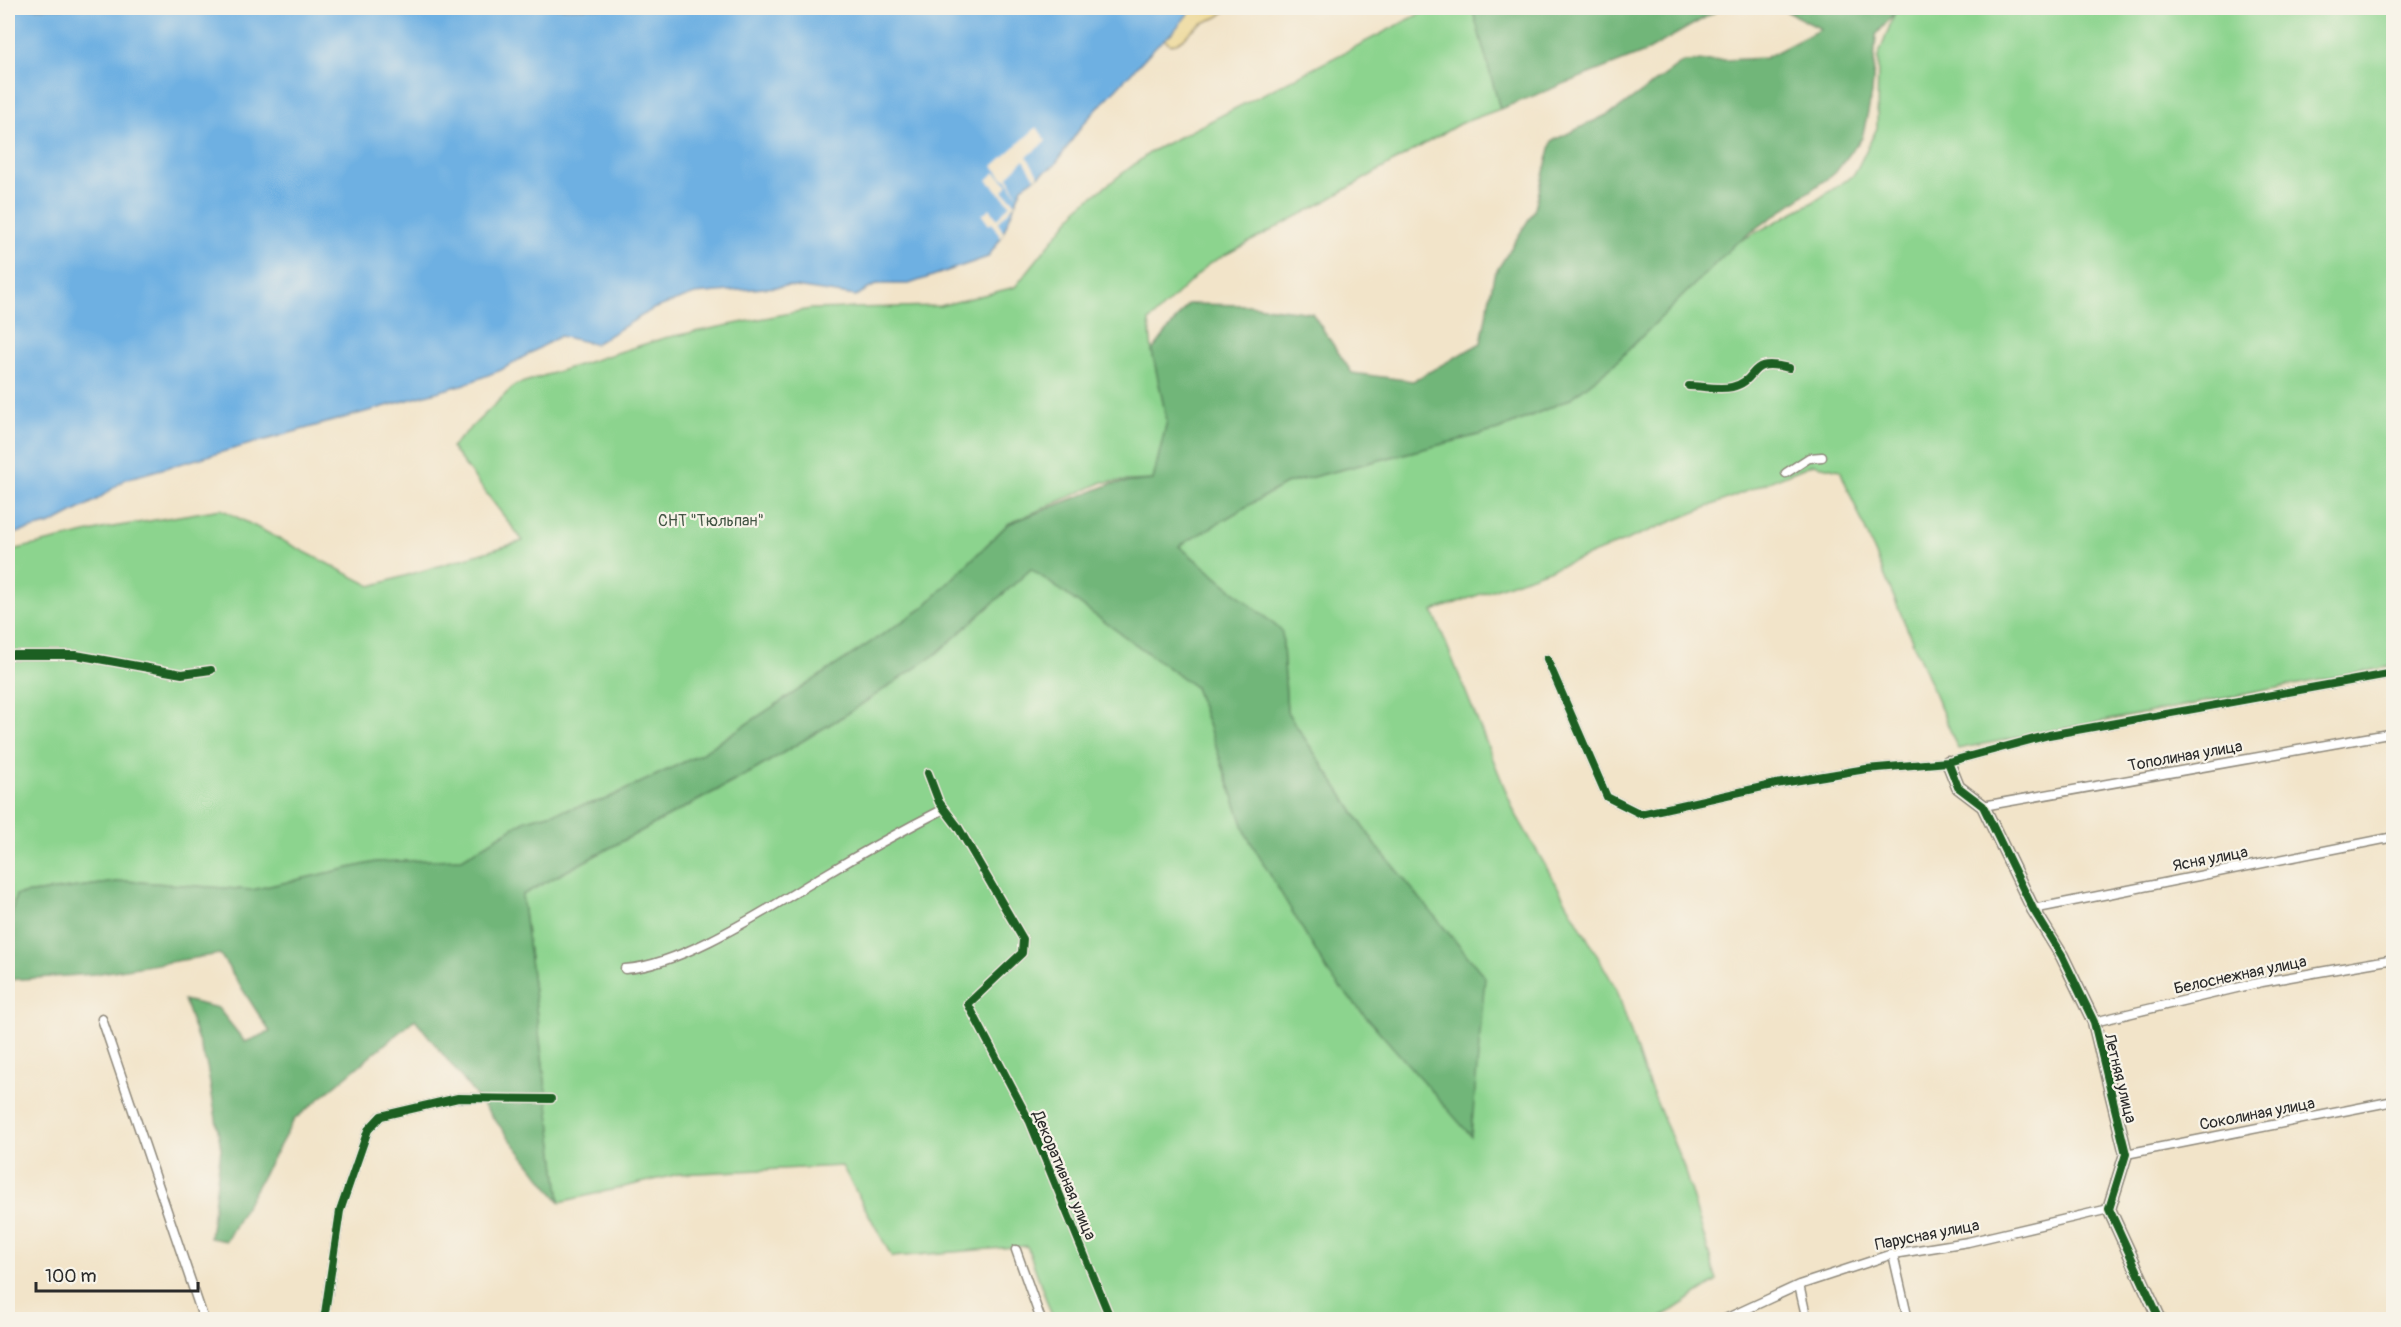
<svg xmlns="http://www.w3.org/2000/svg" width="2401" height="1327" viewBox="0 0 2401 1327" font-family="Pangolin,sans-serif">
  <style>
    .green { fill: #8cd48e; stroke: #5c805c; stroke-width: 1.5 }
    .forest { fill: #71b679; stroke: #4e7052; stroke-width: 1.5 }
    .sand { fill: #eeda9e; stroke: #8c8264; stroke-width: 1.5 }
    .water { fill: #6eb0e2; stroke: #4c6e86; stroke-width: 1.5 }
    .pier { fill: #f2e4c9 }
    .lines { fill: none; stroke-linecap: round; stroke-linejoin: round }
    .street-casing { stroke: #8e887a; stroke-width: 11 }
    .secondary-casing { stroke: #8e887a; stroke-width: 15 }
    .street { stroke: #fff; stroke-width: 8 }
    .secondary { stroke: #fff; stroke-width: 12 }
    .cycleway-casing { stroke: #f7f3e8; stroke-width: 11 }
    .cycleway { stroke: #1b5e20; stroke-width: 8 }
    .labels { text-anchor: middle; stroke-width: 4.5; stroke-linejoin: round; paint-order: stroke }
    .park-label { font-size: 16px; fill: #435544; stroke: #f7f3e8 }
    .street-label { font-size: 16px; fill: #2b2b2b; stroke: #f7f3e8 }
  </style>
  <rect width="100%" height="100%" fill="#f7f3e8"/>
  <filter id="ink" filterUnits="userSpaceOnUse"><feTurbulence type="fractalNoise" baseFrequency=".0167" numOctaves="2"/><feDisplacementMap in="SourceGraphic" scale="12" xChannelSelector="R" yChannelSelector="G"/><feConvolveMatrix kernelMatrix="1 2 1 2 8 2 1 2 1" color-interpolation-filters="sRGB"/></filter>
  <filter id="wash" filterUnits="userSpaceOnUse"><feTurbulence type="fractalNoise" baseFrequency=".008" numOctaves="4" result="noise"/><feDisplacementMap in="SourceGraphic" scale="24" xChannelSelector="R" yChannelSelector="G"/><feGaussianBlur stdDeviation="1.35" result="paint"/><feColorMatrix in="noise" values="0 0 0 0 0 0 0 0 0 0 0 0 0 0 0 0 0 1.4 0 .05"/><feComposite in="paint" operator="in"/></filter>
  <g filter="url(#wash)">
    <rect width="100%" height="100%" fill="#f2e4c9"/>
    <path class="green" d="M1431,8H1473L1500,109L1459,124L1326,201L1210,263L1149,321L1152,351L1167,421L1153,480L1103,482L1008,524L923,608L701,754L604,800L526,820L462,859L376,862L252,890L125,881L16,895L8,929V551L107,528L221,509L371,586L523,541L451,447L515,385L664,338L810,309L940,306L1015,287L1080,206L1152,151Z
      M1974,8H2393V666L1958,749L1840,470L1813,464L1585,557L1433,611L1514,811L1617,990L1643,1070L1683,1165L1717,1281L1659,1319H1053L1027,1246L892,1257L842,1166L679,1174L560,1202L522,895L753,771L850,712L936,654L1031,569L1195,687L1247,836L1375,844L1287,712L1282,631L1179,546L1285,484L1498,430L1570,399L1613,365L1736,243L1815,201L1854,175L1877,128L1878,57L1895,12Z"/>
    <path class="forest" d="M1472,8H1757L1720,9L1645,52L1500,109Z
      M1780,8H1899L1876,35L1872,94L1862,138L1835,173L1736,243L1613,365L1570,399L1498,430L1285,484L1179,546L1282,631L1287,712L1375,844L1485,977L1471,1136L1331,977L1247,836L1195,687L1031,569L936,654L850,712L758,768L522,895L560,1202L415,1019L294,1120L226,1241L210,1238L221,1148L207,1066L184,1000L218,1008L245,1042L270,1032L220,954L94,974L8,980V929L16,895L125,881L252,890L376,862L462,859L526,820L604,800L701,754L923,608L1008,524L1111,484L1153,480L1167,421L1152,351L1188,304L1248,305L1312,313L1352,373L1413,381L1481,343L1494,275L1534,211L1552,141L1617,110L1683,62L1765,58L1821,29Z"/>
    <path class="sand" d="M1193,8H1228C1217,22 1207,18 1195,28C1185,36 1184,41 1171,45L1164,39Z"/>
    <path class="water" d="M8,8H1193L1173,32L1157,45L1083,124L1055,165L1022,187L1001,238L988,257L909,284H877L856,296L788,286L695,294L653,309L595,344L560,336L501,370L465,384L126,479L95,501L51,524L8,535Z"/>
    <path class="pier" d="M1037,127L1046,141L1027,157L1039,176L1035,178L1024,160L1008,176L1018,197L1006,178L1004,179L993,166Z
      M995,172L1008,185L1003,191L1016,203L998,223L1004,233L1001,238L992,223L989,225L982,215L990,208L997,219L1010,204L987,180Z"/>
  </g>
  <g filter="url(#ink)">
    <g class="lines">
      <defs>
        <path id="street" d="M1689,386C1702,386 1719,390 1732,387C1761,380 1745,357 1789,368
          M1786,473L1809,458L1822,457
          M8,655H76L182,674L211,670
          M1547,659L1607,797L1641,814L1776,784L1866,769L1948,762L2049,735L2394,673
          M928,773L939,802L958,827L1023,939L1022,953L968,1004L1030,1122L1111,1320
          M1983,806L2394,733
          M2033,909L2394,837
          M625,969C682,966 772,906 823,876C863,852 903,830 944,809
          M102,1019L204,1320
          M2094,1022L2262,982L2394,959
          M2126,1154L2394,1101
          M1016,1250L1041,1320
          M1893,1254L1908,1320
          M1799,1285L1807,1320
          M324,1320L340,1211L368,1130L381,1116L458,1098L551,1099
          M1723,1320L1799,1285L1893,1254L1968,1242L2109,1209"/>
        <path id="secondary" d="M1948,762L1958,787L1983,806L2033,909L2062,956L2094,1022L2126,1154L2109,1209L2160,1320"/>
      </defs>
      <use href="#street" class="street-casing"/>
      <use href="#secondary" class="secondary-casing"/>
      <use href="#street" class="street"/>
      <use href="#secondary" class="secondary"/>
      <defs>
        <path id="cycleway" d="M1689,386C1702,386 1719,390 1732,387C1761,380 1745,357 1789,368
          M8,655H76L182,674L211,670
          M1547,659L1607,797L1641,814L1776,784L1866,769L1948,762L2049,735L2394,673
          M1948,762L1958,787L1983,806L2033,909L2062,956L2094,1022L2126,1154L2109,1209L2160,1320
          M928,773L939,802L958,827L1023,939L1022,953L968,1004L1030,1122L1111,1320
          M324,1320L340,1211L368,1130L381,1116L458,1098L551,1099"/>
      </defs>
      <use href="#cycleway" class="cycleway-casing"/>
      <use href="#cycleway" class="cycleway"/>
    </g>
  </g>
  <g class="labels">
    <g class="park-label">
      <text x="711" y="526">СНТ "Тюльпан"</text>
    </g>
    <g class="street-label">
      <text transform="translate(2185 755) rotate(-10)" y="6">Тополиная улица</text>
      <text transform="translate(2210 858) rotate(-11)" y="6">Ясня улица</text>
      <text transform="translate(2240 974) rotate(-12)" y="6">Белоснежная улица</text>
      <text transform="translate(2121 1078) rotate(76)" y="6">Летняя улица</text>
      <text transform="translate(2257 1113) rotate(-11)" y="6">Соколиная улица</text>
      <text transform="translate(1065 1175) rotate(67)" y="6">Декоративная улица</text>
      <text transform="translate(1927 1234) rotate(-11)" y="6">Парусная улица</text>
    </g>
  </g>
  <rect width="2401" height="1327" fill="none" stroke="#f7f3e8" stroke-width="30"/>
  <path d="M36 1282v9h162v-9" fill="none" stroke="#2b2b2b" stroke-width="3"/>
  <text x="45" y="1282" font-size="18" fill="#2b2b2b" stroke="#f7f3e8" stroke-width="4.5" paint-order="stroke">100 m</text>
</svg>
